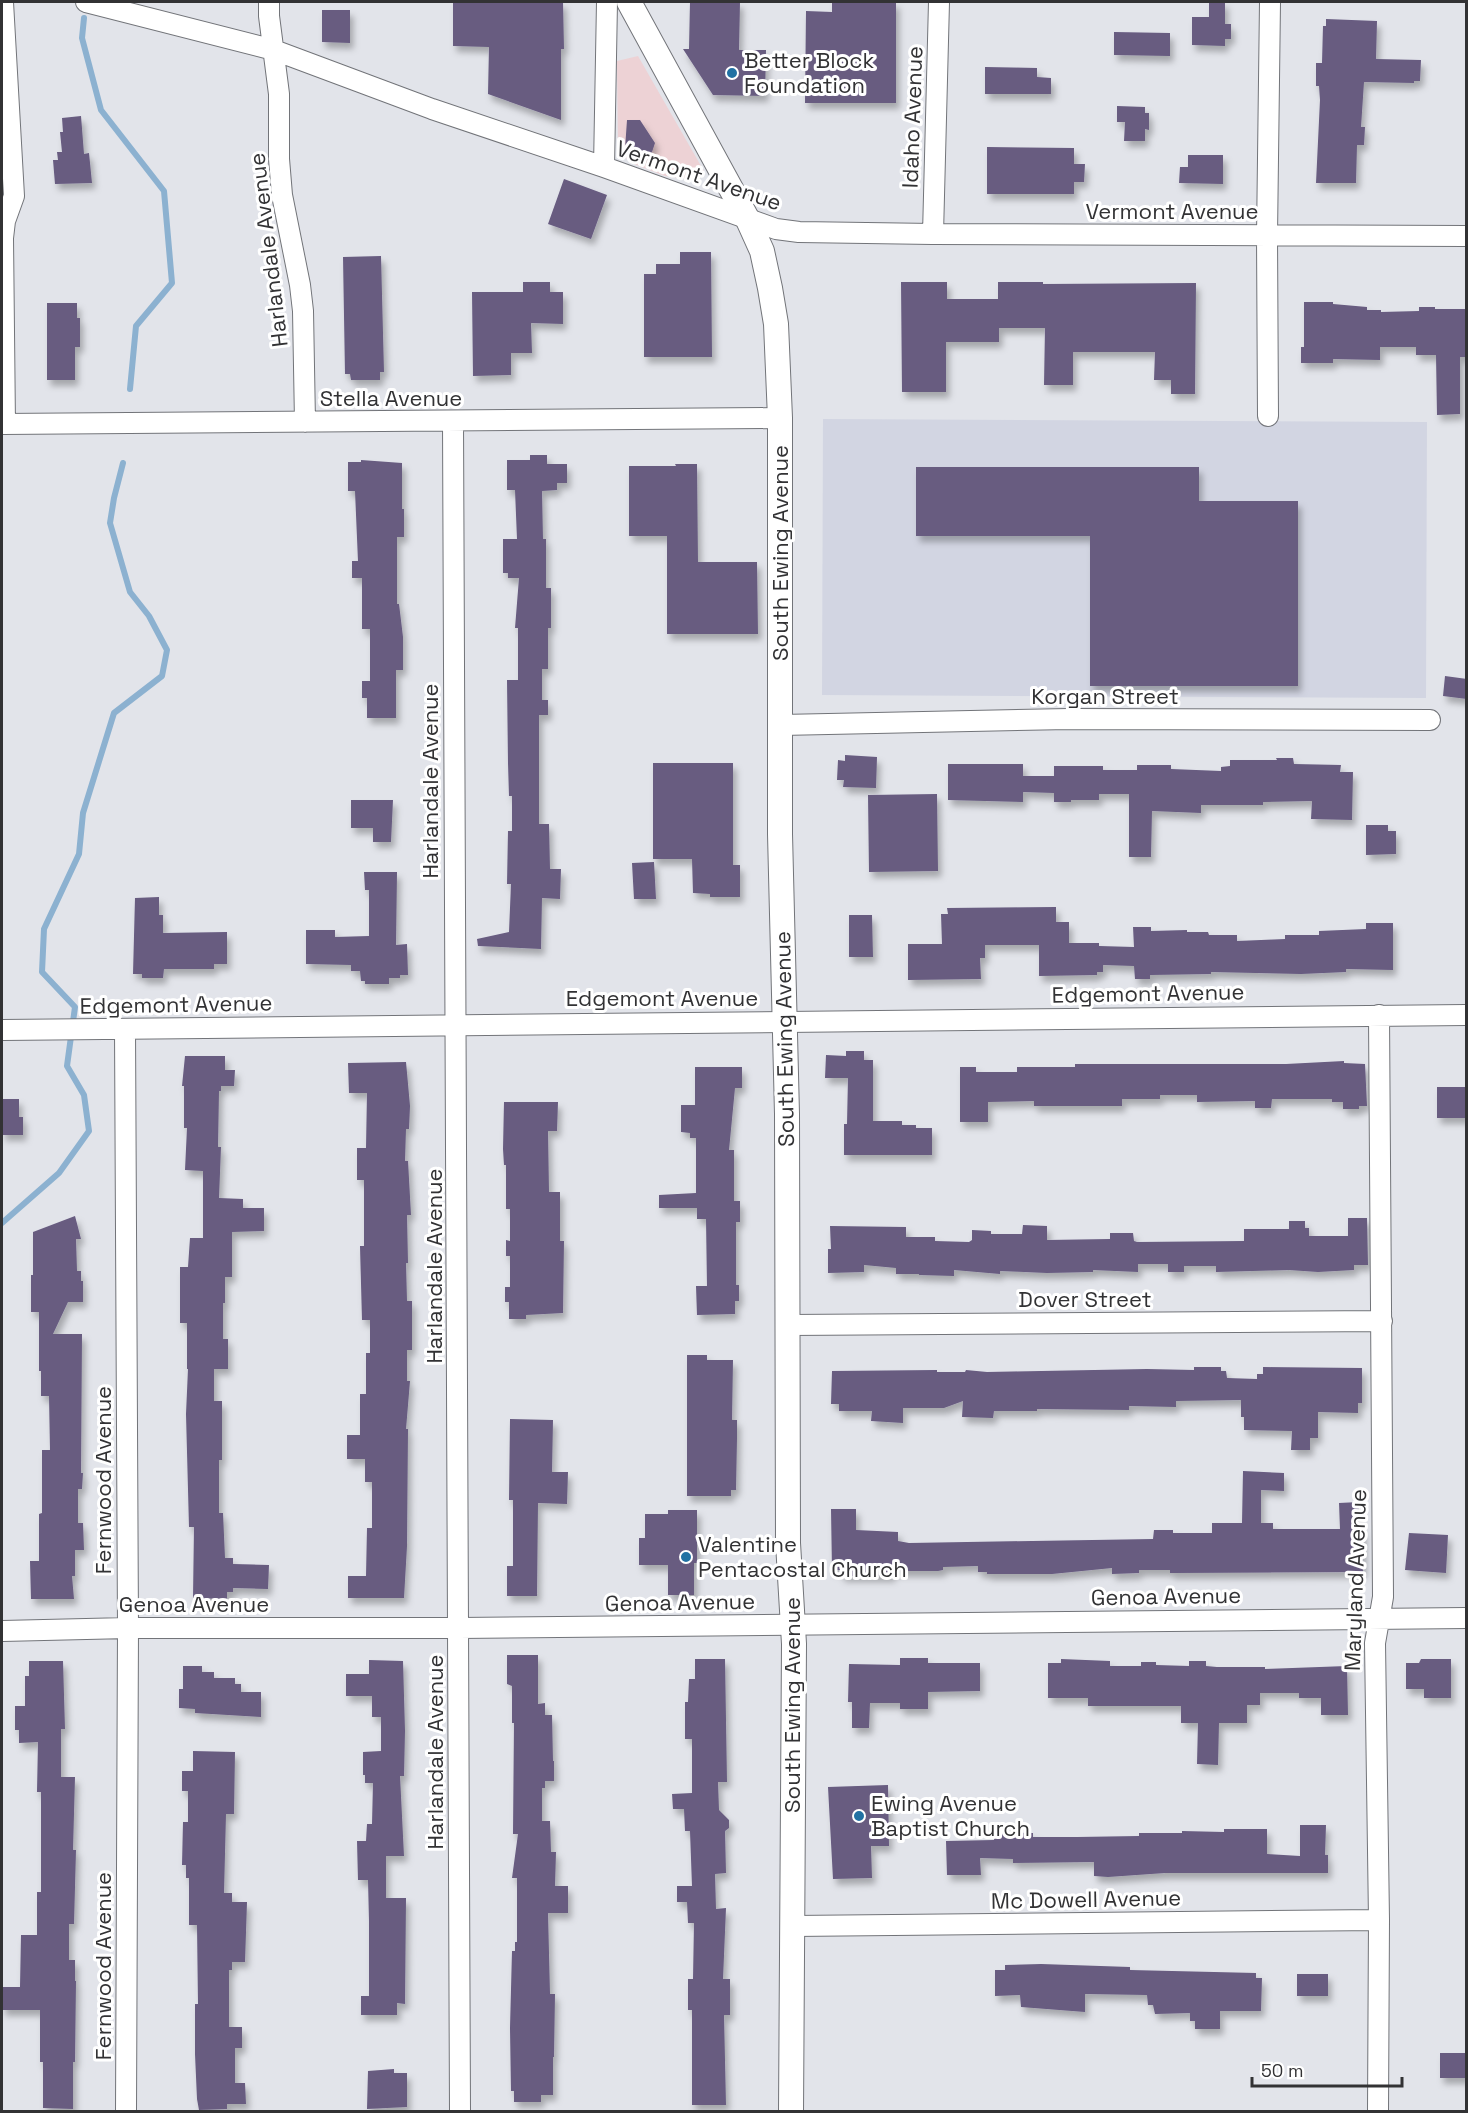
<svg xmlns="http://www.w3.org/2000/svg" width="1468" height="2113" viewBox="0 0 1468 2113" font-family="'Space Grotesk',sans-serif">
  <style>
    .commercial { fill: #edd2d5 }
    .built { fill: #d2d5e2 }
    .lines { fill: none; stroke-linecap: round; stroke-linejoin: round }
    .stream { stroke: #8cb1d0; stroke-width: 6 }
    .building { fill: #675b80; filter: url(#shadow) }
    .minor-casing { stroke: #727479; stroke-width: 22 }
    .tertiary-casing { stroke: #727479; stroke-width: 26 }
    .minor { stroke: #fff; stroke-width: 20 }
    .tertiary { stroke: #fff; stroke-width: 24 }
    .poi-dot { fill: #2171a3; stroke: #fff; stroke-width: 2 }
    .labels { text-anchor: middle; stroke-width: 6; stroke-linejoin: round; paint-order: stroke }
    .poi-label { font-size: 22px; fill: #323234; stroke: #fff; text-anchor: start }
    .street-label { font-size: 22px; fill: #323234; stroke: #fff }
  </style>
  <defs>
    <filter id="shadow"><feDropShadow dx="3.5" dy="6" stdDeviation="3" flood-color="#0004"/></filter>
  </defs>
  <rect width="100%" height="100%" fill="#e2e4ea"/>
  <path class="commercial" d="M638,56L705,173L696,180L665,176L634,164L618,153L617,61Z"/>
  <path class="built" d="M823,419L1427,422L1426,698L822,695Z"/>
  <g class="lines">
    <path class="stream" d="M84,18L82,38L101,110L164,191L172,283L136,326L130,389
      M2,1223L59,1173L89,1131L84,1095L67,1066L75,1007L42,972L44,929L79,854L83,813L114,713L162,676L167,650L149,616L130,592L110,523L114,498L123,463"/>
  </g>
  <path class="building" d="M453,2H563L564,49H561V120L488,94L489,47L453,46Z
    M690,2H740L739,50H766L765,96L713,95L683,49H689Z
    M832,2H896V103H805L806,11L832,12Z
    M1209,2H1225V24H1231V39H1225V46L1192,45V17H1209Z
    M322,10H350V43L322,42Z
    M1326,19L1377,21L1376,59L1421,60L1420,81H1414V83L1364,82L1361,127H1365L1364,145H1357L1356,183H1316L1320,100L1319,86H1316V63H1322L1323,26H1326Z
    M1114,32L1170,33V56L1114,55Z
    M985,67L1037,68V77L1051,78V94H985Z
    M1117,106L1145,107V113H1149V130L1145,129V141H1124L1125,122H1117Z
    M81,116L84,154L89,153L92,183L55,184L53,160H58L57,152H62L60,132H63L62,118Z
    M627,120H640L655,143L650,158L625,149Z
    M987,147L1074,148V164H1085L1084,182H1074V194H987Z
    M1188,155H1223V184L1179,183L1180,167H1188Z
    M564,179L607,195L591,239L548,224Z
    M680,252H711L712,357H644V274H656V264H680Z
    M381,256L384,372H380V380H351L350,374H345L343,257Z
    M523,282H550V292H563V324L531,323L532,353H511V375L473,376L472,292H523Z
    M901,282H947V299H998V282H1043V284L1196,283L1195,394H1171V380H1154L1155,352H1073V385H1044L1045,328H999V342H946V392H902Z
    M1304,302H1333V304L1367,307V310H1381V312L1419,311V307H1435V309H1467V357H1460V414L1437,415L1436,355H1416V347H1380V360L1333,359V363H1301V347H1304Z
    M47,303H77V318H80V347H75V380H47Z
    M530,455H547V464H567V483H557V490L542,491L543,539H546V588H551V628H548V669H542V700H548V715H539V824H549L550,869H561L560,899L542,898L541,949L478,946L477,939L509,932L511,884H507L508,831H512V796H509L508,763L507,680H518V628H515L519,578H508V573H503V539H517L515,490H507V460H530Z
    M361,460L402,463V509H404V537H397V604H399L403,637V670H396V718H367V698H362V681H370V629H362V578H352V561H358L355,491H348V462H361Z
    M675,464H697L698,562H757L758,634H667V536H629V466H676Z
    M916,467H1199V501H1298V686H1090V536H916Z
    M1445,676L1467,679V699L1443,696Z
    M845,755L877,757L876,788L843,787L844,780H837L838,760L845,761Z
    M1276,758H1293L1294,764L1341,765L1340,772H1353L1352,820L1311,819L1312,801L1263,802V805H1201V813L1152,811L1151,857H1129V794H1099V800H1071V802H1054V793L1023,792V802L948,800V764H1023V776H1054V766H1103V770H1137V765H1171V769L1221,771V767L1230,766V760H1277Z
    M653,763H733V865H740V897H710V894L693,893L692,859H653Z
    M937,794L938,871L869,872L868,795Z
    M351,800H393L391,842H373V828H351Z
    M1366,825H1388V831H1396V854L1366,855Z
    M654,862L656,899H634L632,863Z
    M364,872H397L396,945L407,944L408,975H400V978H389V984H365V981H361L360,971H351V965L306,964V930H335V937L369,936V890H365Z
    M159,897V915H163V933L227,932V964H214V969H164L163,978H142V974H133L135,898Z
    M1056,907V922H1069V943H1099V946L1134,947L1133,927H1151V931L1187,930V932H1208L1209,935H1237V941L1285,939V935H1319V931L1366,929V923H1393V970L1346,969V972L1301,974L1211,972V974L1150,975V979H1135L1134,966L1103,965V972H1097V975L1039,976V945H985V958H980L981,979L908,980V944H942L941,914H948L947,908Z
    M849,915H872L873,957H849Z
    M846,1051H864V1060H873V1121H902V1125H916V1128H932V1155H844V1124H847L848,1078H825L826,1055L846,1056Z
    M185,1056H225V1070H235L234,1086H221V1091H219L218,1147H221L219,1198L243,1199V1208H264V1231L232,1232V1277H225V1303H223V1339H228V1369H214V1401H222V1460H219V1513H223L225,1558H233V1564L269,1565L268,1589L233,1588V1592H227V1599L193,1598L194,1527H189L186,1414L188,1369H187V1323H180V1267H188L190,1238H203V1171L185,1170L187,1128H184V1086H182Z
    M1344,1061V1063L1365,1064L1367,1106H1359V1109H1343V1102H1332V1099H1272L1271,1108H1255V1101L1197,1102V1095H1160V1099H1122V1106H1034V1101L988,1102V1122H960V1067H976V1072H1017V1067H1075V1064H1286Z
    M406,1062L410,1106L409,1129H406L405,1161H408L411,1215H407L408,1263H406L407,1301H412V1350H407V1381H410L406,1429H408L407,1546L404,1598H348V1576H366L367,1528H372V1482H365V1459H347V1435H360V1394H366V1353H370V1320H362L360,1246H364V1180H357V1148H366L367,1093H349L348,1063Z
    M695,1067H742V1088H735L729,1150H734V1201H740V1222H736V1285H739V1301H735V1314L697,1315L696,1286H707L706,1219H697V1208H659V1195L696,1193V1138H690V1133L681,1132V1105H695Z
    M1437,1087H1467V1118H1437Z
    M2,1099H19V1117H23V1135H2Z
    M504,1102H558L557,1131H548L549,1192H560V1241H564L563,1313L526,1315V1319H509V1302H505V1287H510V1256H506V1240L510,1241V1209H506V1165H504L503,1149Z
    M75,1216L81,1239H76L77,1271H81V1281H83V1302H68L53,1334H82L81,1473H83L82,1489H78V1523H83L84,1550H75V1576H72L74,1599H31L30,1561H39V1514L42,1513V1450H50L49,1396H41V1371H39V1312H31V1275H33V1232Z
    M1348,1218H1367L1368,1265H1354V1270L1318,1272L1289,1270L1216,1272V1266H1184V1272H1168V1264H1138V1272L1093,1270V1272L1047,1273L1000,1271V1274L954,1270V1276L919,1275V1274H896V1268L864,1265V1272L828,1273V1249H831L830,1226L906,1227V1237H935V1241L969,1242L972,1240V1230L991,1231V1234H1022L1023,1225L1047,1226V1240L1110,1239V1233H1133L1134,1241L1137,1242L1244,1241V1229H1289V1221H1305V1228H1309V1236H1348Z
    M687,1355H707V1360H733L732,1420H737V1438L736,1490H731V1496H687Z
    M1194,1367H1221V1371H1226L1227,1378L1257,1379V1374H1263V1367L1362,1368V1403H1358V1413L1318,1412V1438H1310V1450H1291L1292,1431L1244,1430V1417H1241V1400L1176,1401V1407L1129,1406V1410L1037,1409V1411H994L993,1418L962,1417L963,1401L944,1408H903V1423L871,1421L872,1411H839V1404H831L832,1371L937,1370V1372H965L966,1370L987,1372L1147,1369L1194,1370Z
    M510,1419L553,1420L552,1472H568L567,1504L538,1503L537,1596H507V1566H513V1500H509Z
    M1243,1471L1284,1473V1491L1261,1490V1523H1273V1529H1340L1339,1503L1359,1502V1529H1363V1572L1170,1573V1570H1139V1573L1112,1574V1568L1052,1574H987V1572H978V1566L943,1567V1570L938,1571H892V1576H841V1570H832L831,1509H856V1530L898,1532V1541L909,1543L1153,1539L1154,1530H1173V1533H1212V1523H1242Z
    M668,1510H697V1563H694V1595H668V1565H639V1538H645V1514H668Z
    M1409,1533L1448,1535L1446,1573L1405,1570Z
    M507,1655H538V1704L545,1703V1715H552L553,1761H554V1781H545V1788H542V1821H550L551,1852H556L555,1886H568V1913H548L550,1994H555L554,2057H553V2095H541V2102H514V2091H511L510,2028L512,1951H515V1942H517V1878H512L518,1834H513L514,1723H512V1686L507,1684Z
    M900,1658H928V1663H980V1691L928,1692V1709H900V1703H870L869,1728H852V1702H848L849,1664L900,1665Z
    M695,1659H725L727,1782H718L719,1810L729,1820V1828L725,1831L726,1873L715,1874L716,1909L726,1908L723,1979H730V2015H724L726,2105H692V2010H688V1979H693L694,1923H688L687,1902H677V1886H692L690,1831H685L684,1809H673L672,1794L692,1793V1739H685V1702H688L689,1679H695Z
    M1061,1659L1110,1661V1666H1141V1662H1156V1665L1189,1666V1661H1206V1666L1217,1667H1265V1669L1347,1666L1348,1715H1321V1698H1299V1693H1260V1705H1247V1723H1219L1218,1765L1197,1764L1198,1723H1181V1706H1088V1698H1048V1663H1061Z
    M1421,1659H1451V1698H1424V1689H1406V1663H1419Z
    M369,1660L403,1661L405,1731L404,1776H400L404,1856H386V1898H406L405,2004L397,2003V2015H361V1996H369V1921L368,1880H358L357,1841H366L367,1824H372L373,1783H365V1775H363V1752L381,1751V1717H372V1696H346V1674H369Z
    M29,1661H63L65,1729H61V1777H75L73,1850H76L74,1924H69V1960H75V1981H76L75,2062H73V2109L43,2108V2062H40V2010H2V1987H20L21,1935H37V1892H41V1792H37L38,1742L19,1743V1730H15V1706H25V1676H29Z
    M183,1666H202V1672H214V1678H235V1684H241V1692H261V1717L195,1713V1709L179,1708V1689H183Z
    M193,1751L235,1752L234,1814H226L224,1893H232V1902H247L245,1962H232V1970H229V2027H242V2048H235V2083H245L246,2104H227V2109L199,2110L197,2099L195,2054V2004H198L197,1925H189V1878H186V1865H182L183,1822H188V1791H182V1771H193Z
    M888,1785L889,1846H871L872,1878L833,1879L828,1787Z
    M1300,1825H1326L1325,1855H1328V1873H1165L1108,1877L1094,1876V1862L1013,1863V1859L980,1858L981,1875H947L946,1841L994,1840L995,1832L1033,1833V1837H1077L1139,1836V1833H1182V1831L1224,1832V1829H1267V1854L1300,1856Z
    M1041,1964L1130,1967V1970L1256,1973V1978H1262L1261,2011H1220V2029H1195V2021H1190V2013L1155,2014L1153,2005H1148L1147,1995L1085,1994V2012L1021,2007L1020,1995L995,1996V1970H1005V1965Z
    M1297,1974H1328V1996H1297Z
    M1440,2053H1467V2078H1440Z
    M394,2069V2073H407V2107L367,2109L368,2071Z"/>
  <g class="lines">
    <defs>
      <path id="minor" d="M3,2L14,196L5,221L3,238L5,424
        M86,2L274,50L432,109L604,167L776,229L799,232L933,234L1466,236
        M269,2V16L279,94V159L282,195L300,285L303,311L305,422
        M604,167L607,2
        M933,234L939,2
        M1268,416L1267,236L1270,2
        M453,421L460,2112
        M2,424L780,418
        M781,725L1069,719L1430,720
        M125,1029L128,1628L126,2112
        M2,1030L1466,1015
        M788,1325L1382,1321
        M2,1631L128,1628H459L1466,1618
        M793,1926L1379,1920
        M1378,2112L1379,1920L1375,1643L1383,1597L1379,1015"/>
      <path id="tertiary" d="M629,2L748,220L762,251L770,288L776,324L780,418V834L787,1114L788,1543L794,1644L791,2112"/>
    </defs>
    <use href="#minor" class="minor-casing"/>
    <use href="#tertiary" class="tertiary-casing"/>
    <use href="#minor" class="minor"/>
    <use href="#tertiary" class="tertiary"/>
  </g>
  <g class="poi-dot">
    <circle cx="732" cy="73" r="6"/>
    <circle cx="686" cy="1557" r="6"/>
    <circle cx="859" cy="1816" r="6"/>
  </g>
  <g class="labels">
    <g class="poi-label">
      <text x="744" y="68">Better Block<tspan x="744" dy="25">Foundation</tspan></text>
      <text x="698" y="1552">Valentine<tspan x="698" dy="25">Pentacostal Church</tspan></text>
      <text x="871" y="1811">Ewing Avenue<tspan x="871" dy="25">Baptist Church</tspan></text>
    </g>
    <g class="street-label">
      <text transform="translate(912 117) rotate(-88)" y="8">Idaho Avenue</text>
      <text transform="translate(699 175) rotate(19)" y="8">Vermont Avenue</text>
      <text x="1172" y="219">Vermont Avenue</text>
      <text transform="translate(268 250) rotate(-97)" y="8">Harlandale Avenue</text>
      <text x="391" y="406">Stella Avenue</text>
      <text transform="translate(780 553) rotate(-90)" y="8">South Ewing Avenue</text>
      <text x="1105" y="704">Korgan Street</text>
      <text transform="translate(430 781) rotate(-90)" y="8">Harlandale Avenue</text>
      <text transform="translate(1148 993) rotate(-1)" y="8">Edgemont Avenue</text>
      <text x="662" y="1006">Edgemont Avenue</text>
      <text transform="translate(176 1004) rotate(-1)" y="8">Edgemont Avenue</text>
      <text transform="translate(784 1039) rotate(-91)" y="8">South Ewing Avenue</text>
      <text transform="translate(434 1266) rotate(-90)" y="8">Harlandale Avenue</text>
      <text x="1085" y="1307">Dover Street</text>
      <text transform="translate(103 1480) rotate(-90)" y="8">Fernwood Avenue</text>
      <text transform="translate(1355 1580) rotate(-88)" y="8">Maryland Avenue</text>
      <text transform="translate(1166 1596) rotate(-1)" y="8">Genoa Avenue</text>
      <text transform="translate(680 1602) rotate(-1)" y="8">Genoa Avenue</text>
      <text x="194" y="1612">Genoa Avenue</text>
      <text transform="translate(792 1705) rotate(-90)" y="8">South Ewing Avenue</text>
      <text transform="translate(435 1752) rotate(-90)" y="8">Harlandale Avenue</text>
      <text transform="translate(1086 1899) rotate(-1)" y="8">Mc Dowell Avenue</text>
      <text transform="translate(103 1966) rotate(-90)" y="8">Fernwood Avenue</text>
    </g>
  </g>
  <rect width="1468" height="2113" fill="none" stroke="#323234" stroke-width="6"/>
  <path d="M1252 2077v9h150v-9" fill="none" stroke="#323234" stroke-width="3"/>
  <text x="1261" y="2077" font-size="18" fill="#323234" stroke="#ffffff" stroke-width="4.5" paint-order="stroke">50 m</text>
</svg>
